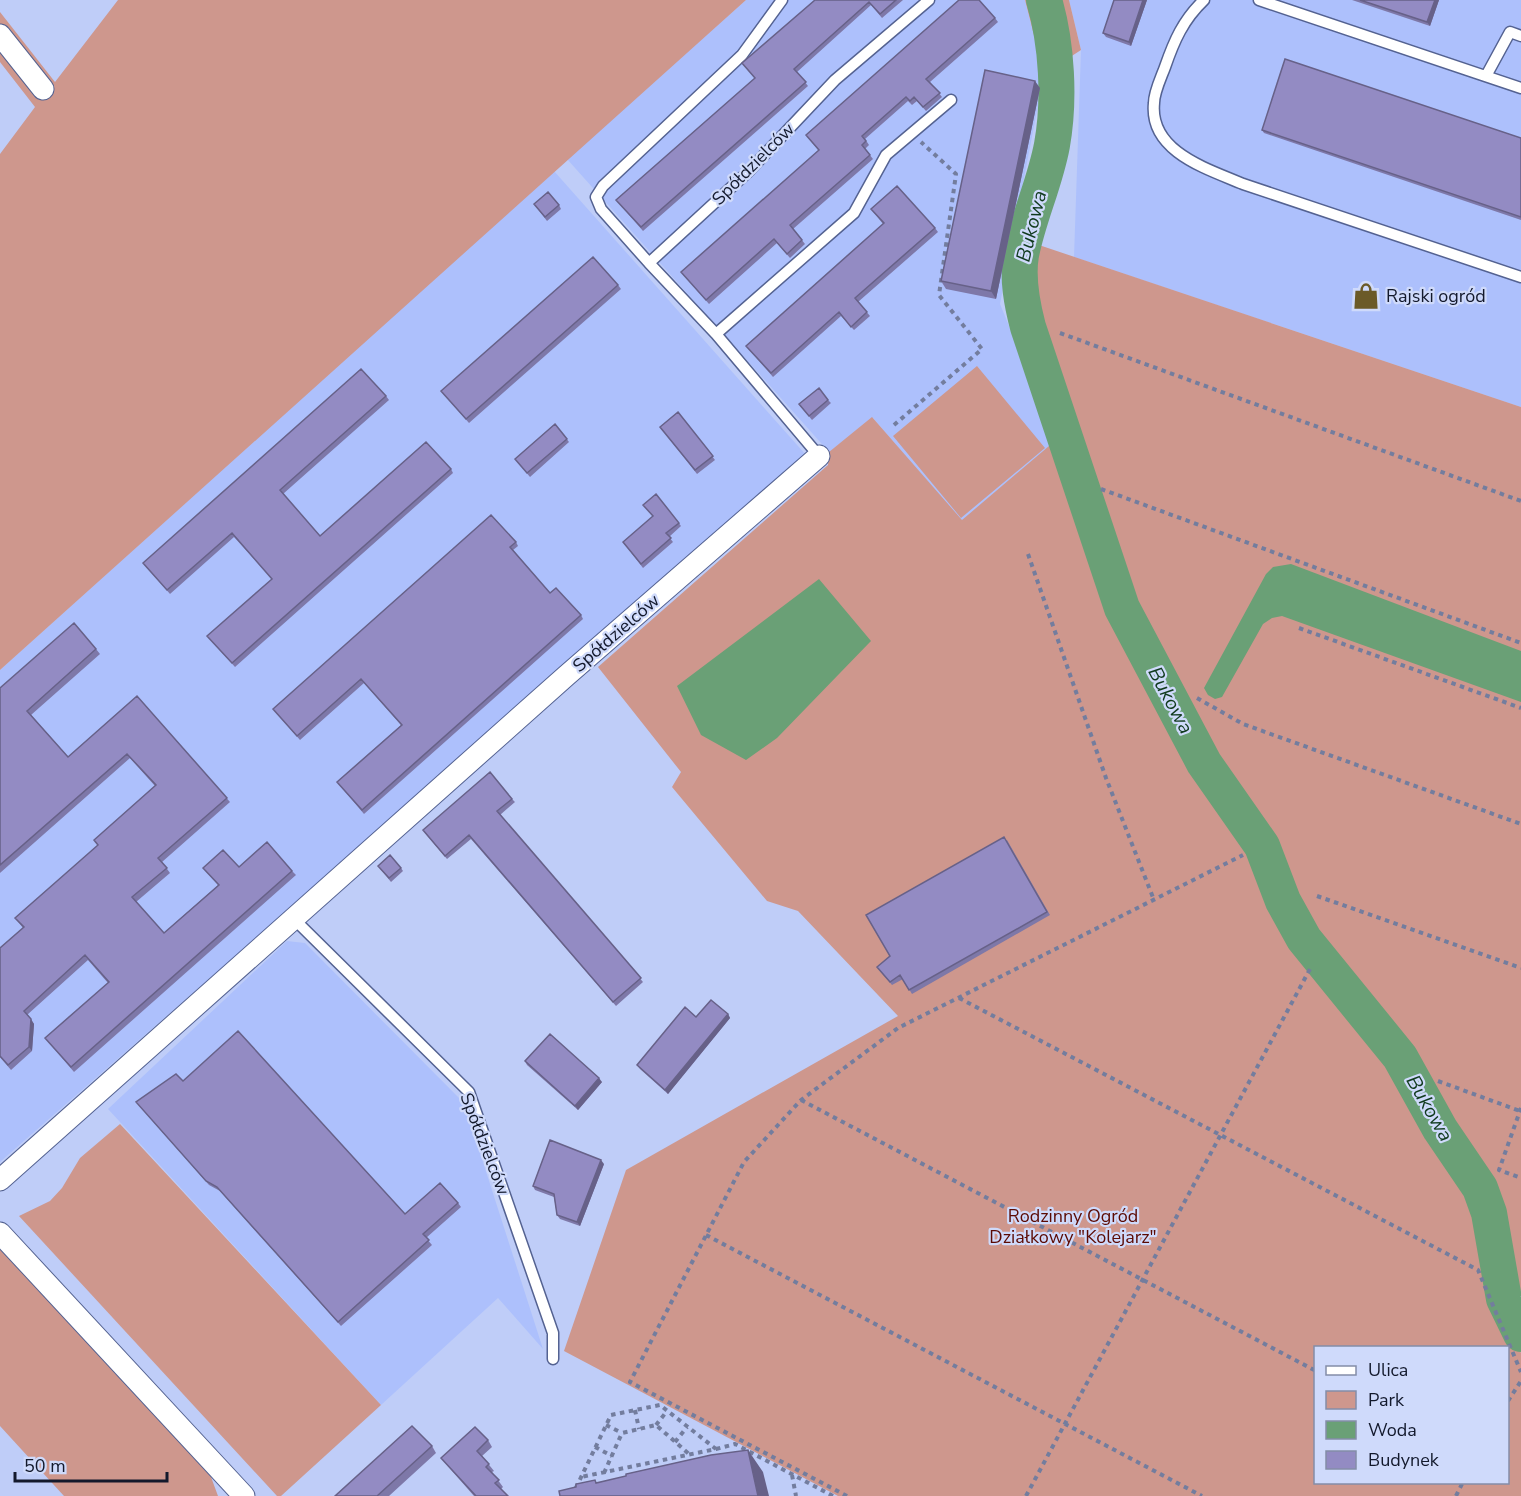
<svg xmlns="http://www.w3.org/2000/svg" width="1521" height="1496" viewBox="0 0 1521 1496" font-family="'Nunito Sans',sans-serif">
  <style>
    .built { fill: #adc0fc }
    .green { fill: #ce978d; fill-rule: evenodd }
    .water { fill: #6aa076 }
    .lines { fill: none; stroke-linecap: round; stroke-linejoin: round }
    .river { stroke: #6aa076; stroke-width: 36 }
    .service-casing { stroke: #546291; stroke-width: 13 }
    .minor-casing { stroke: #546291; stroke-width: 23 }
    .path { stroke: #737d9e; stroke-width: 4; stroke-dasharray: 4.5 4.5; stroke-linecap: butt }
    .service { stroke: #fff; stroke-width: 10 }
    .minor { stroke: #fff; stroke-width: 21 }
    .wall { fill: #7e78a8 }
    .shaded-wall { fill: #676188 }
    .building { fill: #938bc3; stroke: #676188; stroke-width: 1.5 }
    .labels { text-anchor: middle; stroke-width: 4.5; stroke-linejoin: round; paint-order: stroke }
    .street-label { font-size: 18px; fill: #13192c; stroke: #cfdafb }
    .poi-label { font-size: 18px; fill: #13192c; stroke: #cfdafb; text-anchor: start }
    .park-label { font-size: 18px; fill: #5b0a03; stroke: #cfdafb }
    .water-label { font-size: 20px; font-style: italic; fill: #103a1d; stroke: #cfdafb }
  </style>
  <rect width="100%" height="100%" fill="#bfcdf8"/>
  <path class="built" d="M746,0H1025L1044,74L1000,304L1056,440L962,521L873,418L829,452L567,159Z
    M1069,0H1521V407L1074,257L1081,50Z
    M554,171L806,455L0,1162V670Z
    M287,941L305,943L464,1103L543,1349L498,1298L381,1405L108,1109Z"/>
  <path class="green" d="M118,0H746L0,670V154L35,107L0,62V12L55,82Z
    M1025,0H1069L1081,50L1044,74Z
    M1033,243L1521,407V1295L1503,1211L1397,1030L1326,947L1306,919L1260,824L1224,778L1207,749L1143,626L1125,585L1029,306L1027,283Z
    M977,366L1045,448L961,518L893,436Z
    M872,417L962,520L1056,440L1107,589L1123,628L1188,749L1251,843L1301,947L1382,1048L1462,1180L1477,1210L1495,1287L1521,1353V1496H838L564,1351L626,1170L898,1016L798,911L767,901L672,787L681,772L598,667L828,465L829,452ZM1316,1348H1508V1482H1316Z
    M120,1124L381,1405L281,1496H277L19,1216L50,1201L62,1188L80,1158Z
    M0,1244L207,1466L218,1496H64L0,1426Z"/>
  <path class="water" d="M1291,564L1521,651V702L1282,616L1272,618L1263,624L1222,697L1215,699L1208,695L1204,688L1266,574L1273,567Z
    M819,579L871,641L777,738L746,760L701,735L677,686Z"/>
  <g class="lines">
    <path class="river" d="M1044,0C1057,44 1060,100 1052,145C1045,183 1028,218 1021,255C1017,279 1022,304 1028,327L1112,578L1122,608L1204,763L1262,846L1283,901L1304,939L1400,1057L1440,1129L1480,1188L1489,1213L1504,1299L1521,1334"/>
    <defs>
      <path id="service" d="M1204,0C1183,20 1174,41 1165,67C1161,78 1154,92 1154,103C1149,152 1208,169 1243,184L1521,277
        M1259,0L1521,88
        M1486,76L1510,32L1521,36
        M649,263L601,209L596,197L603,186L742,55L782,0
        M716,334L854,213L886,155L951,100
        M819,456L716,334L649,263L748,172L835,80L929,0
        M295,920L469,1092L553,1333V1359"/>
      <path id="minor" d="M0,35L43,89
        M0,1180L566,676L819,456
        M0,1233L244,1496"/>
    </defs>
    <use href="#service" class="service-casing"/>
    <use href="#minor" class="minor-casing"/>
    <path class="path" d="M1060,333L1521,501
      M894,425L982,349L939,295L956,174L921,142
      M1101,489L1521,643
      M1028,554L1106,778L1154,900
      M1299,628L1521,708
      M1197,698L1243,724L1521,824
      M1317,896L1521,968
      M959,998L1478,1270L1521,1372
      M1438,1081L1520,1111
      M801,1100L1316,1371
      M1521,1108L1499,1170L1521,1178
      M706,1235L1202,1496
      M1508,1401L1521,1381
      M635,1410L639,1429
      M606,1425L622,1433
      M656,1425L667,1411
      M675,1442L687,1427
      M595,1447L612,1456
      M716,1449L735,1444L833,1496
      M604,1473L622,1433L656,1425L689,1454
      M792,1475L796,1496
      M572,1496L611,1415L660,1405L716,1449L581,1477
      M847,1496L630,1382L744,1162L801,1100L898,1028L1243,855
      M1026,1496L1310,969
      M1456,1496L1463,1482"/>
    <use href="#service" class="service"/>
    <use href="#minor" class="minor"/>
  </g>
  <path class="wall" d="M815,0H903L882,18L871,5L797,72L808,86L643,231L616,200L755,78L742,63Z
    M1114,0H1147L1131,46L1106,37L1103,33Z
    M1352,0H1439L1430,26Z
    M995,18L998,22L930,82L942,97L926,111L917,101L912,105L908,101L865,139L869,145L865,149L873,159L793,229L805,244L790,258L777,243L709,304L681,272L819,151L806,135Z
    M1040,88L996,299L946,289L941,281Z
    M1262,130L1521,138V220L1264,133Z
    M559,205L561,209L547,221L537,208Z
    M871,209L935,228L938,232L858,302L870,316L854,330L841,316L773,377L746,346L883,224Z
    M618,285L621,289L469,423L441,391Z
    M386,396L389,400L283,494L320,536L451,469L453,473L235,667L207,636L272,579L234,537L170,594L143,563Z
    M828,400L831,403L812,420L799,404Z
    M678,412L715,460L697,474L660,427Z
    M555,424L569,442L530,477L515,459Z
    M656,494L681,526L669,537L673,542L643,568L623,542L652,517Z
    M516,542L518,546L513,550L550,593L581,615L583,619L364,814L337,782L401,725L364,683L300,740L273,709Z
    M96,649L100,654L31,715L68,757L137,696L230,802L162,862L170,873L136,902L164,933L218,885L203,868L239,867L292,871L296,875L74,1072L45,1038L108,983L88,960L27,1015L34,1024L32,1051L11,1070L0,1057V948L23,928L15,918L98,845L94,840L155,786L130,758L0,873V688Z
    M512,799L515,802L500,815L643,982L616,1006L471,839L447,859L425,833Z
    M1007,840L1050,915L912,994L903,979L892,985L880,971L890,956Z
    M378,866L401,868L403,871L391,882Z
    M728,1014L730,1018L668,1094L640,1069L637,1065L696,1017Z
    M525,1061L602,1082L578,1110L527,1065Z
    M183,1081L405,1214L458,1203L461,1207L426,1238L432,1245L341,1326L220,1191L209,1185L136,1102Z
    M604,1164L580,1226L560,1219L557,1215L554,1197L535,1190L533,1186Z
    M488,1440L492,1447L482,1456L494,1471L492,1472L503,1487L501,1489L508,1496H474L446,1464L441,1458Z
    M432,1446L436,1453L389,1496H335Z"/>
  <path class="shaded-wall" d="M1143,0H1147L1131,46L1129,42Z
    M1435,0H1439L1430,26L1427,22Z
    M1035,81L1040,88L996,299L991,291Z
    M728,1014L730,1018L668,1094L665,1090Z
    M31,1019L34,1024L32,1051L29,1047Z
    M599,1078L602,1082L578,1110L575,1106Z
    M601,1160L604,1164L580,1226L577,1222Z
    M748,1450L763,1472L769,1496H758Z"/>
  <path class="building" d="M815,0H896L880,14L869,2L794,69L806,82L641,227L616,200L755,78L742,63Z
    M959,0H979L995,18L926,79L940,93L923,107L914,97L910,101L906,97L862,136L866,141L862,145L870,155L790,225L802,240L787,254L774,239L706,300L681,272L819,150L806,135Z
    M1114,0H1143L1129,42L1103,33Z
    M1360,0H1435L1427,22Z
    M1285,59L1521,138V217L1262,130Z
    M985,70L1035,81L991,291L941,281Z
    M897,186L935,228L855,298L867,312L851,327L839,312L771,373L746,346L884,223L871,209Z
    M548,192L559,205L545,217L534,204Z
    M593,257L618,285L466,419L441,391Z
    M361,369L386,396L280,490L320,536L426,442L451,469L232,663L207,636L272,579L232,533L167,590L143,563Z
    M819,388L828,400L809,416L799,404Z
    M678,412L713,456L695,470L660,427Z
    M555,424L567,439L527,473L515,459Z
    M656,494L679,523L666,533L671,538L641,564L623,542L653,516L643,505Z
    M491,515L516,542L510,547L550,593L556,588L581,615L362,810L337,782L402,725L361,679L297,736L273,709Z
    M74,623L96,649L27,711L68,757L137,696L227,798L158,858L167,868L132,897L164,933L219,885L203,868L223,850L239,867L267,842L292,871L71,1067L45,1038L109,982L85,955L24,1011L31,1019L29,1047L8,1065L0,1056V948L24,927L15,918L98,845L94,840L156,785L127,754L0,865V688Z
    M490,772L512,799L497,811L641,978L613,1002L469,835L445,856L423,830Z
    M1004,837L1047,912L909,990L900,975L890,982L877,967L890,956L866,915Z
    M390,855L401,868L389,878L378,866Z
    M711,1000L728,1014L665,1090L637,1065L685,1007L696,1017Z
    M238,1031L405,1214L440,1183L458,1203L423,1234L429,1240L338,1322L217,1187L206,1181L136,1102L176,1074L183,1081Z
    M550,1034L599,1078L575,1106L525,1061Z
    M550,1140L601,1160L577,1222L557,1215L554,1194L533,1186Z
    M412,1426L432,1446L377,1496H335Z
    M475,1427L488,1440L477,1451L489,1464L486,1467L499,1480L495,1483L508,1496H476L441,1458Z
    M748,1450L758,1496H560L559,1491L576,1487V1484L595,1480L596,1483L626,1476V1474L711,1455Z"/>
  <defs>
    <symbol id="shop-bare" viewBox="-9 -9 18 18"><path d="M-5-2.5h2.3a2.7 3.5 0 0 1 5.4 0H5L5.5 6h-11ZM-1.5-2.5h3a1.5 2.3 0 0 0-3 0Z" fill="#6b5a28" stroke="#cfdafb" stroke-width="2.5" paint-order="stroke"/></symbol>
  </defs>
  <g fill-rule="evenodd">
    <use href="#shop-bare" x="1347" y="277" width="38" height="38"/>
  </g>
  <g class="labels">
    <g class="street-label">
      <text transform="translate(753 164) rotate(-45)" y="6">Spółdzielców</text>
      <text transform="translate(616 633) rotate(-41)" y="6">Spółdzielców</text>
      <text transform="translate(485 1144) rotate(69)" y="6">Spółdzielców</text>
    </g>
    <g class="poi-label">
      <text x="1386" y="302">Rajski ogród</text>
    </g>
    <g class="park-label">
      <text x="1073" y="1222">Rodzinny Ogród<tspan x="1073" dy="21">Działkowy "Kolejarz"</tspan></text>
    </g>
    <g class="water-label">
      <text transform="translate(1031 226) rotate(-76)" y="7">Bukowa</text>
      <text transform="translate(1171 700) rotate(62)" y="7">Bukowa</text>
      <text transform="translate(1430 1108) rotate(60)" y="7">Bukowa</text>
    </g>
  </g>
  <rect x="1314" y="1346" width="195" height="138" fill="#cfdafb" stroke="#848da8" stroke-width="1.5"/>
  <rect x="1326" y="1366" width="30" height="9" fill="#ffffff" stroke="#848da8" stroke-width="1.5"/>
  <text x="1368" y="1376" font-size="18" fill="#13192c">Ulica</text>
  <rect x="1326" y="1391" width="30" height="18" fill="#ce978d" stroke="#848da8" stroke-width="1.5"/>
  <text x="1368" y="1406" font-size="18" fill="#13192c">Park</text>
  <rect x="1326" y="1421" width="30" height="18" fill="#6aa076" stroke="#848da8" stroke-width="1.5"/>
  <text x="1368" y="1436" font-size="18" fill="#13192c">Woda</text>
  <rect x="1326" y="1451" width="30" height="18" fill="#938bc3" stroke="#848da8" stroke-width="1.5"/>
  <text x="1368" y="1466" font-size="18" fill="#13192c">Budynek</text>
  <path d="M15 1472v9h152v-9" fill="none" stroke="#13192c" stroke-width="3"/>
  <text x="24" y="1472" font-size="18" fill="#13192c" stroke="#cfdafb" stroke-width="4.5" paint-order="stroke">50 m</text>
</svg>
